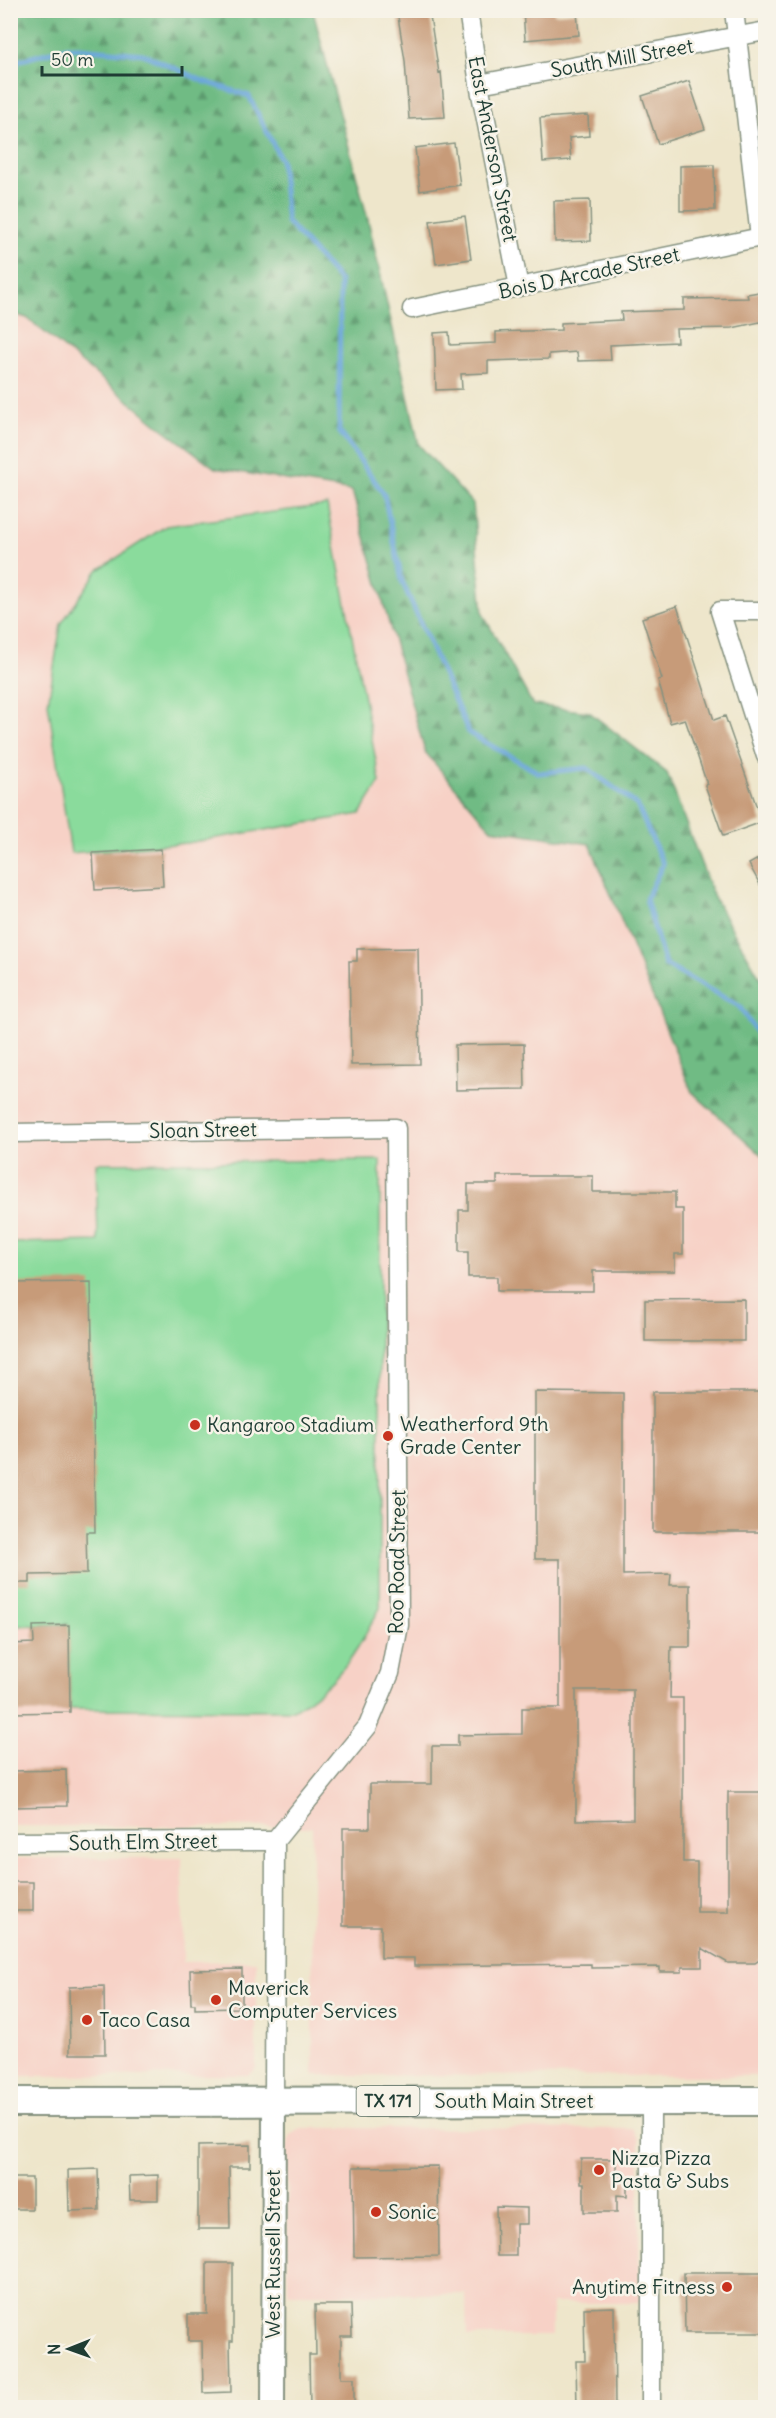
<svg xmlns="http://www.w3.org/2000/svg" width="776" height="2418" viewBox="0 0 776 2418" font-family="Delius,sans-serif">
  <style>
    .built { fill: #f7d1c6 }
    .forest { fill: url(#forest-firs); stroke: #477c5c; stroke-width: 1.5 }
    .pitch { fill: #8adb9c; stroke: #548c68; stroke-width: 1.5 }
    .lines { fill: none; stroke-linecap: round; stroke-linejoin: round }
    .stream { stroke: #67a5d9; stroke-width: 5 }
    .building { fill: #c79b79; fill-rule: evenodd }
    .minor-casing { stroke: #869280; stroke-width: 21 }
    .tertiary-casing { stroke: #869280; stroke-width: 26 }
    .primary-casing { stroke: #869280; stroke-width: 32 }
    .minor { stroke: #fff; stroke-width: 18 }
    .tertiary { stroke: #fff; stroke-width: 22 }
    .primary { stroke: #fff; stroke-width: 28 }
    .poi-dot { fill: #c8321e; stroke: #f7f3e8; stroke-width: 2 }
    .labels { text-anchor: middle; stroke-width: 5; stroke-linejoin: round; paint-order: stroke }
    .shield { fill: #f7f3e8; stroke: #60746a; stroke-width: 1.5 }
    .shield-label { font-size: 18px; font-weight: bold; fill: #1f3d34 }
    .street-label { font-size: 20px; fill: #1f3d34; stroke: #f7f3e8 }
    .poi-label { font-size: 20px; fill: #1f3d34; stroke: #f7f3e8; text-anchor: start }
  </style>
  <defs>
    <pattern id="forest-firs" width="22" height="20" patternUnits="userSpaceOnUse" patternTransform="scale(1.5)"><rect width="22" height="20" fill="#6fbb84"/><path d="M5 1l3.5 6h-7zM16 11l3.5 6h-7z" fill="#5b996d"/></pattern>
  </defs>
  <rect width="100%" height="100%" fill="#f7f3e8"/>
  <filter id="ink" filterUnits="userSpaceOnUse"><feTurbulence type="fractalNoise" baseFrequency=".0167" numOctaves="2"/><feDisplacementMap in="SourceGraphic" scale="12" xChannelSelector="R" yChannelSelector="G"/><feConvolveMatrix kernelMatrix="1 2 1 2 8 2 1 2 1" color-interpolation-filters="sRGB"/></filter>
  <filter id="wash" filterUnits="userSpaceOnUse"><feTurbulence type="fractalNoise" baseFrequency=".008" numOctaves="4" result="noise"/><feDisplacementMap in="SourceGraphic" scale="24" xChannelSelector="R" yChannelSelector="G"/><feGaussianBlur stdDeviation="1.35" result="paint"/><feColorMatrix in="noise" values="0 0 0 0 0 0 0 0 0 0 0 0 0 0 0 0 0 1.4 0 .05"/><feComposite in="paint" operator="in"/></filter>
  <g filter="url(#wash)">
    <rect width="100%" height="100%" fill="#eee6cb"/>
    <path class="built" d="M10,313L27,318L163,429L352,491L539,773L765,1046V2076L313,2075L312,1827L11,1826Z
      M10,1858H182L183,1962L256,1961V2067L254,2071L248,2075L11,2076Z
      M301,2128L633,2129L639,2139V2303H552V2336H467L466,2294H288L287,2148L290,2136Z"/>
    <path class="forest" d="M11,10L313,11L368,220L419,445L473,504L483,614L533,705L589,712L667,773L714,898L765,986V1158L692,1092L590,844L491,829L425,752L352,491L215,468L163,429L27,318L11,313Z"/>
    <path class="pitch" d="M327,505L380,782L360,814L187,843L71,853L48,703L61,624L98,570L166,526Z
      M380,1160V1608C355,1654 340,1683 293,1710L70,1709L68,1624L11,1626L10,1243L98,1241L96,1163Z"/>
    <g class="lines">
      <path class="stream" d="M10,86L18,61L68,47L143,54L203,81L249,96L281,160L287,222L340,281L339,431L384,494L402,581L469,733L539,773L587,768L637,805L663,864L646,899L665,965L739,1006L766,1047"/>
    </g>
    <g id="blocks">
      <path class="building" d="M397,10H429L439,73L441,72L445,117L409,119L405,61Z
        M523,10H554V14L577,12L579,35L525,40Z
        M689,81L705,129L658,144L642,96Z
        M588,115L589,136L569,138L571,160L543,162L540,118Z
        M454,143L460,185L420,191L415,148Z
        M714,165L715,210L680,211V166Z
        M590,200L591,241L555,242L554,201Z
        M465,216L471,259L436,264L430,221Z
        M765,291V321L732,328L676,329L677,342L610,345L611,360L578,361L577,352L549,354V359L488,361V373L461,374L462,389L436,390L434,333L449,332L450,345L496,343V332L561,330V323L622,320L621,312L684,310V299L748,298L747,294Z
        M677,606L714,720L725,716L762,822L723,836L705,785L707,784L685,719L670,723L658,680L662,679L642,618Z
        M161,849L163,886L95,890L93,853Z
        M765,855V894L749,864Z
        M418,948L420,1064L351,1065L349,961H357V949Z
        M524,1044L525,1089L456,1090L455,1045Z
        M497,1176H593V1192H675V1209H683V1254H675V1271H593V1291H497V1277H468V1252H459V1210H468V1184H497Z
        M91,1282L95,1532H86L87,1574L30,1575V1583H10V1283Z
        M744,1299V1341H645V1300Z
        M535,1392L623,1393V1575L671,1574L670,1585H690V1647H671L670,1698H683V1862H697V1912H728V1792H765V1956L755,1963H728L702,1948V1967H682V1972H660V1967L591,1968V1964L414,1966V1958H381V1926H343V1828H370V1784H432V1746H458V1735L522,1734V1708H560V1559H535ZM576,1690H633V1819L576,1820Z
        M653,1392H765V1532H653Z
        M69,1625L70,1712L10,1713V1644L34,1643L33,1626Z
        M66,1770L67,1806L10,1807V1771Z
        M10,1882H33V1911H10Z
        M242,1969V2004H237L238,2008L195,2009V2004H191L190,1970Z
        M104,1986L105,2054H70L69,1987Z
        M250,2145V2167H229L230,2229H198V2146Z
        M581,2159H616V2181H627V2196L617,2195V2212H584V2183H581Z
        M438,2166L439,2256L354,2257L353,2167Z
        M98,2169L99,2210L69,2211L68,2170Z
        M158,2175V2200H130L129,2176Z
        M10,2178H32V2209H10Z
        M496,2207L527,2208V2224H516V2256H497Z
        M207,2263H233V2341H230L231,2392L203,2393L202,2341H188V2314H207Z
        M684,2273H765V2333H685Z
        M315,2305H351L352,2336H341V2378H354V2407H310L309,2355H316Z
        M614,2307L615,2408H577L576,2361H585L584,2308Z"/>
    </g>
  </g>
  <g filter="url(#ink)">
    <use href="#blocks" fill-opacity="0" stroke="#869280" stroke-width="1.5"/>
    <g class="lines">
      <defs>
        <path id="minor" d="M468,10L479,84L519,287
          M734,10L760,237
          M479,84L766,31
          M412,309L766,236
          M766,611H720L766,756
          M10,1133L396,1128L399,1625L390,1673L368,1726L275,1841L274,2101
          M10,1842L275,1841
          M651,2102V2408"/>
        <path id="tertiary" d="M273,2408L274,2101"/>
        <path id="primary" d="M10,2102L766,2101"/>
      </defs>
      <use href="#minor" class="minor-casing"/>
      <use href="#tertiary" class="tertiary-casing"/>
      <use href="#primary" class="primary-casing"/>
      <use href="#minor" class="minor"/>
      <use href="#tertiary" class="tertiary"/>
      <use href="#primary" class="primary"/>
    </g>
  </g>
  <g class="poi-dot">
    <circle cx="195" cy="1425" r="6"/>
    <circle cx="388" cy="1436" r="6"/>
    <circle cx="216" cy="2000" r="6"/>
    <circle cx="87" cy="2020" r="6"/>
    <circle cx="599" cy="2170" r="6"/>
    <circle cx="376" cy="2212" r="6"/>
    <circle cx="727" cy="2287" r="6"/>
  </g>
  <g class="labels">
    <rect class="shield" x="356.5" y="2086" width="63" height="30" rx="4.5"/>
    <g class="shield-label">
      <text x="388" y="2107">TX 171</text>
    </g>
    <g class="street-label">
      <text transform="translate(622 58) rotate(-10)" y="7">South Mill Street</text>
      <text transform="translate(493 149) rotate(79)" y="7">East Anderson Street</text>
      <text transform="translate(589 273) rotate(-12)" y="7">Bois D Arcade Street</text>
      <text transform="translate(203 1130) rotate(-1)" y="7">Sloan Street</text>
      <text transform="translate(397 1562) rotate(-89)" y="7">Roo Road Street</text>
      <text transform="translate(143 1842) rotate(-1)" y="7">South Elm Street</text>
      <text x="514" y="2108">South Main Street</text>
      <text transform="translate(273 2254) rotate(-90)" y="7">West Russell Street</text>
    </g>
    <g class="poi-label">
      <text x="400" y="1431">Weatherford 9th<tspan x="400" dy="23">Grade Center</tspan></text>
      <text x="207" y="1432">Kangaroo Stadium</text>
      <text x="228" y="1995">Maverick<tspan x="228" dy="23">Computer Services</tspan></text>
      <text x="99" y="2027">Taco Casa</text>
      <text x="611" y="2165">Nizza Pizza<tspan x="611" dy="23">Pasta &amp; Subs</tspan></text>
      <text x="388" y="2219">Sonic</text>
      <text x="715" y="2294" text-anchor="end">Anytime Fitness</text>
    </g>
  </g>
  <rect width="776" height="2418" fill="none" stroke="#f7f3e8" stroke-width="36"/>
  <g transform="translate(69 2349) rotate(269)" stroke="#f7f3e8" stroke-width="4.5" paint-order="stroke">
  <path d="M0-4.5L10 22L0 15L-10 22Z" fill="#1f3d34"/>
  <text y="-9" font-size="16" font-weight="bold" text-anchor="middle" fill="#1f3d34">N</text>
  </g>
  <path d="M42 66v9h140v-9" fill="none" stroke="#1f3d34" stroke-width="3"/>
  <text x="51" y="66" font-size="18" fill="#1f3d34" stroke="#f7f3e8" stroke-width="4.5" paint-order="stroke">50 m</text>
</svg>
